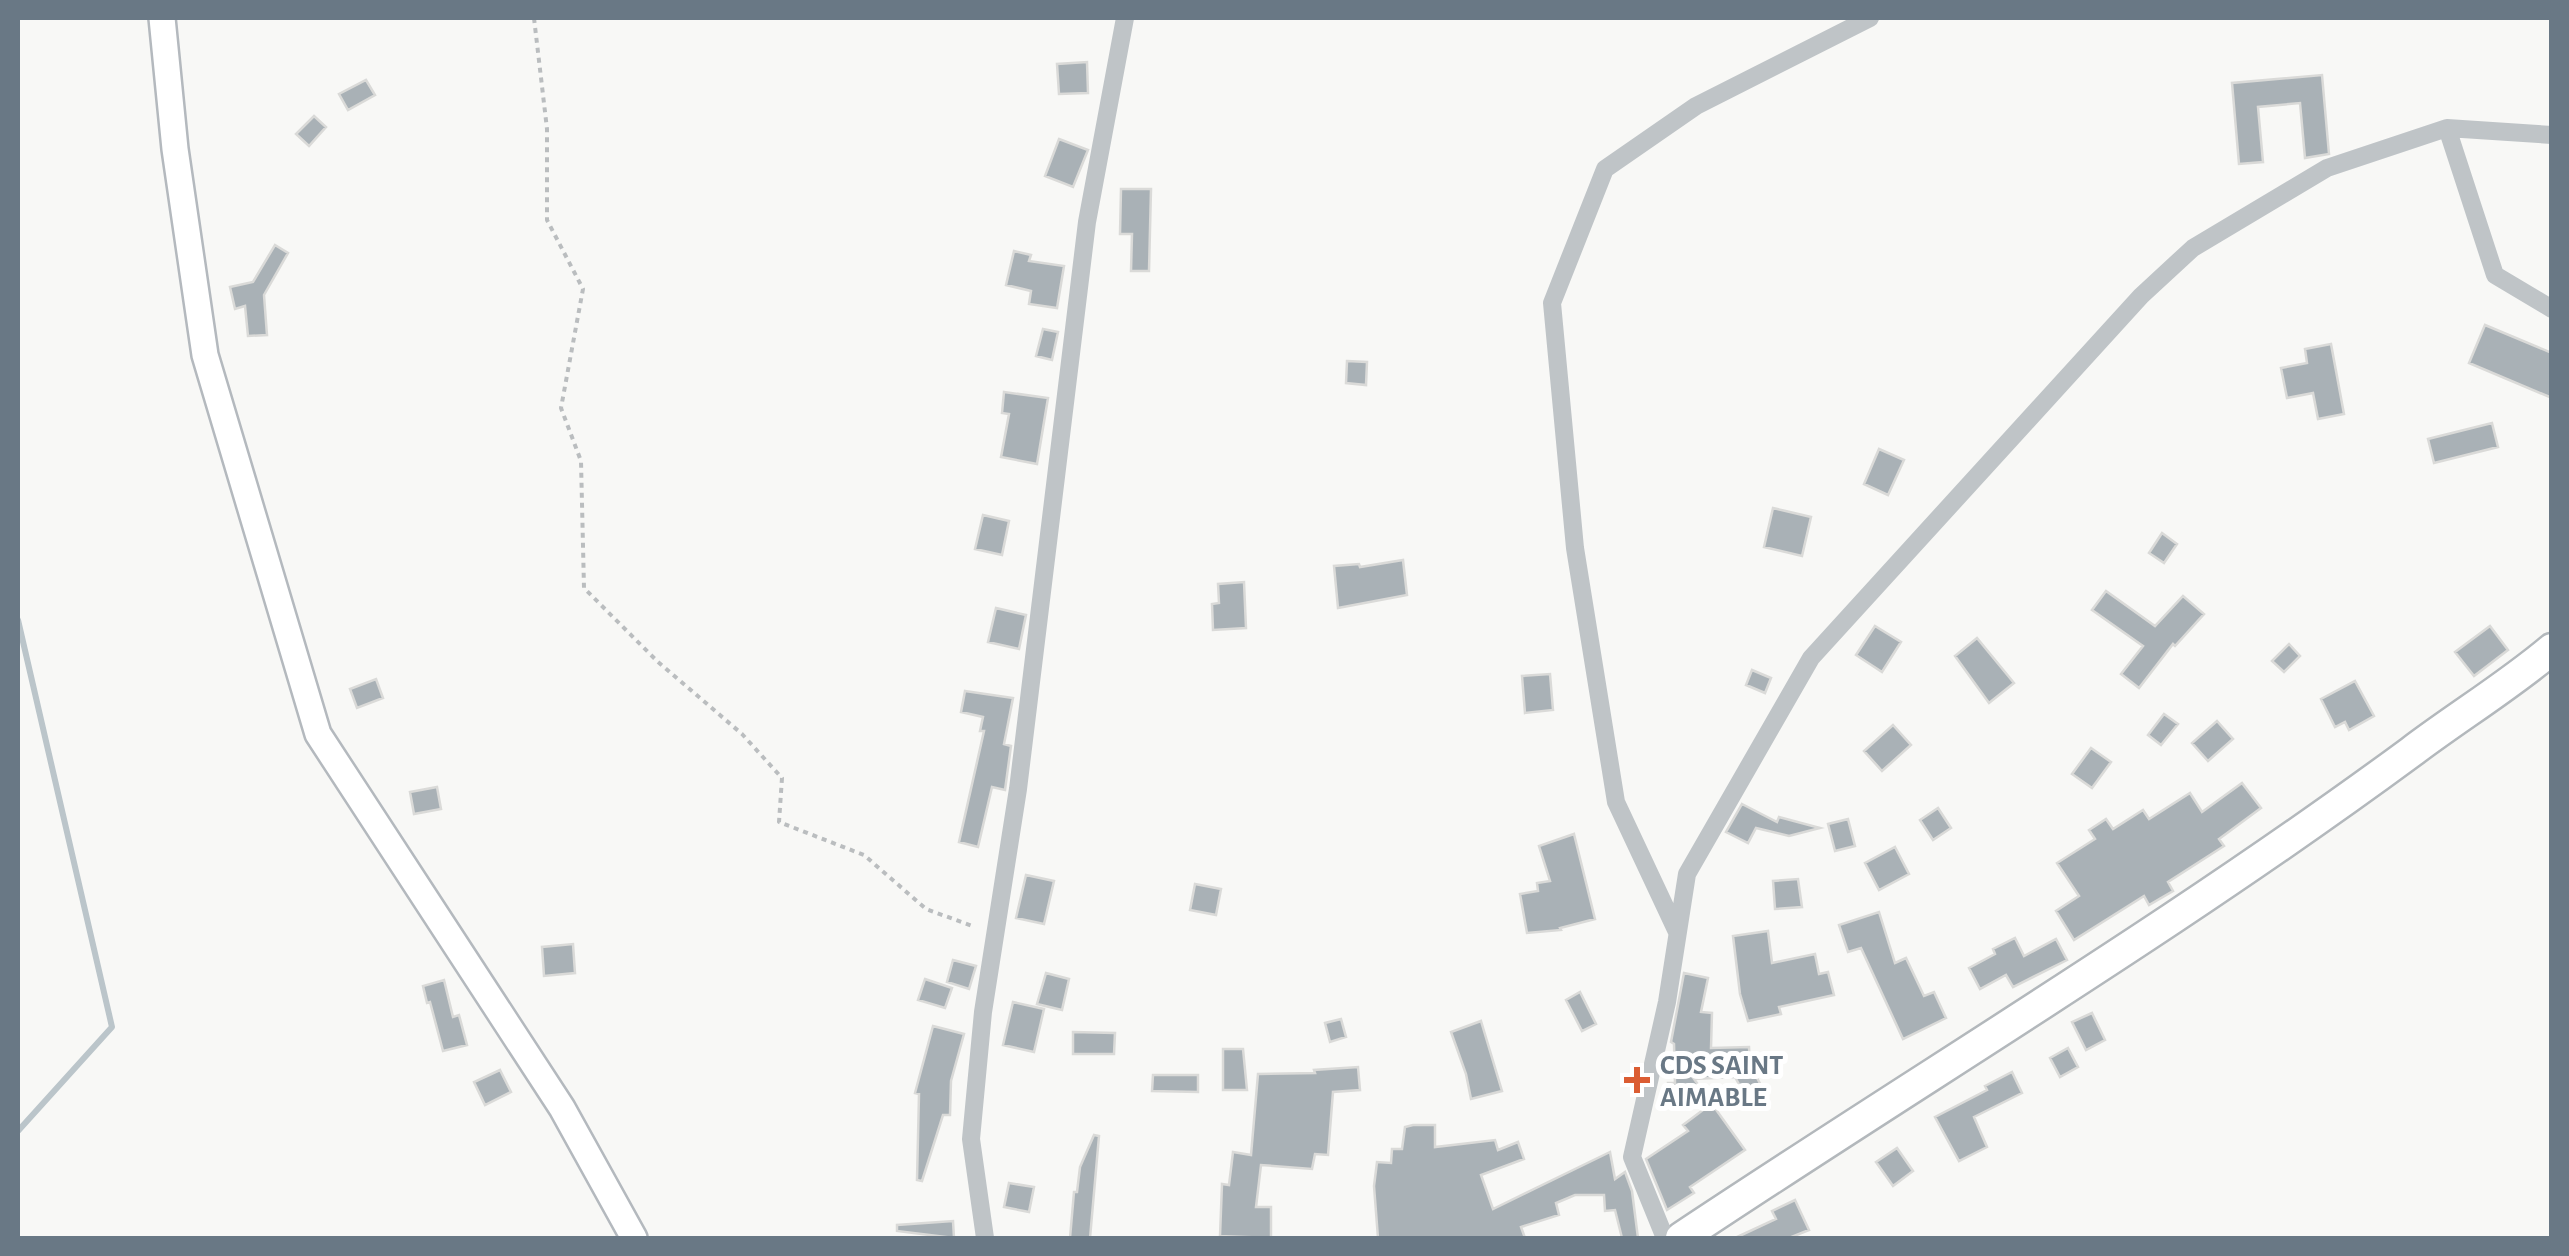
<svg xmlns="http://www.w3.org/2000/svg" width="2569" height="1256" viewBox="0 0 2569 1256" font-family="'Alegreya Sans',sans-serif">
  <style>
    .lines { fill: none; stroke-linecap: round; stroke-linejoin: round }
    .stream { stroke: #bbc5ca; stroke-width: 6 }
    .building { fill: #a9b1b6; stroke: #dadad8; stroke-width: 2.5 }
    .secondary-casing { stroke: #b4b9be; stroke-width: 30 }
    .primary-casing { stroke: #b3b8bc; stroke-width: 35 }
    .path { stroke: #babdbf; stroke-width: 4; stroke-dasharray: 5 5; stroke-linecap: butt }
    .street { stroke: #bfc4c7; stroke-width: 18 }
    .secondary { stroke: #fff; stroke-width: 25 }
    .primary { stroke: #fff; stroke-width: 30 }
    .poi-dot { fill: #db5d33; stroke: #fff; stroke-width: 4 }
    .labels { text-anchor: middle; stroke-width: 10; stroke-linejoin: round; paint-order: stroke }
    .poi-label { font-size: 28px; font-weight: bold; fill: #697885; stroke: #fff; text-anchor: start }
  </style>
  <rect width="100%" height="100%" fill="#f8f8f6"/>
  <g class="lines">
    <path class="stream" d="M18,620L112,1027L18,1131"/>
  </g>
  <path class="building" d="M1087,62L1088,93L1059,94L1057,64Z
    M2322,75L2329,154L2305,158L2300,103L2258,107L2263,162L2239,164L2232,83Z
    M366,80L375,95L348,110L339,94Z
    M314,116L326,127L309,146L296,134Z
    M1059,139L1088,150L1073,187L1045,176Z
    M1121,189H1151L1149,271H1131L1132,234H1120Z
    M275,245L288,253L264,295L267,335L248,336L245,306L235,309L230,287L253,282Z
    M1014,251L1031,255L1029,261L1064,266L1057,308L1029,304L1031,291L1006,285Z
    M2485,325L2552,353V398L2469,363Z
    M1043,329L1058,332L1052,360L1036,356Z
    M2331,344L2344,414L2318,419L2313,393L2287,398L2281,368L2307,363L2305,349Z
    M1347,361L1367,362L1366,385L1346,383Z
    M1004,392L1048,398L1037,464L1001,457L1009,414L1002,413Z
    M2492,423L2498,447L2434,463L2428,439Z
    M1879,449L1904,460L1888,495L1864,484Z
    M1773,508L1811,517L1802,556L1764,547Z
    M983,515L1009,521L1002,555L975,549Z
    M2162,533L2177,544L2164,563L2149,553Z
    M1403,560L1407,595L1338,608L1334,566L1359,564L1360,567Z
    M1244,582L1246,628L1213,630L1212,604L1219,603L1218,584Z
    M2106,591L2155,626L2183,596L2204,614L2175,646L2173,644L2139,688L2121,674L2143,646L2092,610Z
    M996,608L1026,615L1019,649L988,642Z
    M1875,626L1901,642L1882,672L1856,655Z
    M2490,626L2508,650L2474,676L2455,652Z
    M1977,638L2014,683L1989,703L1955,656Z
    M2289,644L2300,656L2284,672L2272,661Z
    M1752,670L1771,678L1765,693L1746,685Z
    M1550,674L1553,710L1525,713L1522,676Z
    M376,679L383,698L357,708L350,689Z
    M2355,681L2374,716L2349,730L2345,722L2335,727L2321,699Z
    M965,691L1013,698L1004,744L1011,746L1005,790L992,787L978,847L959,842L984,731H980L983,717L961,712Z
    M2164,714L2178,724L2161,745L2148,735Z
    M2217,721L2233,739L2208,761L2192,743Z
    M1893,725L1911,745L1882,771L1864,751Z
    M2091,748L2111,762L2092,788L2072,774Z
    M2242,783L2261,808L2219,839L2224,846L2168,882L2173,891L2149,905L2144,896L2074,940L2056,911L2079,896L2057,863L2095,839L2089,830L2106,819L2113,829L2143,810L2149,819L2190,793L2202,812Z
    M437,787L441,809L414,814L410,792Z
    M1742,804L1777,822L1779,817L1820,828L1789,836L1756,828L1748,843L1726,832Z
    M1938,808L1951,828L1933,840L1920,820Z
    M1848,819L1855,846L1835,851L1828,824Z
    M1574,834L1595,919L1560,928L1561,930L1527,933L1520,894L1538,891L1537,883L1550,881L1539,846Z
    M1895,847L1909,874L1879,890L1865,863Z
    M1026,875L1054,881L1044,924L1016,918Z
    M1798,879L1802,907L1775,909L1773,881Z
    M1195,884L1221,889L1216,915L1190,910Z
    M1879,912L1895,963L1906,958L1924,996L1934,992L1946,1018L1903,1039L1861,948L1848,952L1839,925Z
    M1768,931L1772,963L1815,954L1819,974L1828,972L1834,995L1779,1007L1781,1014L1748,1021L1740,994L1733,936Z
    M2015,938L2024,956L2056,939L2067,960L2013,987L2006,975L1980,989L1969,968L1995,954L1993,949Z
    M573,944L575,973L544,976L542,947Z
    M953,960L976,966L969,989L947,982Z
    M1046,973L1069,979L1062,1010L1037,1004Z
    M1684,973L1708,978L1701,1012L1712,1013L1711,1048L1749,1047L1750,1065L1763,1089L1747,1099L1735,1077L1694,1079L1745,1150L1690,1187L1694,1193L1667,1210L1646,1159L1688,1131L1683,1125L1711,1104L1668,1103V1083H1675L1674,1044L1671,1042Z
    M925,979L952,988L945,1008L918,1000Z
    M444,980L453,1017L459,1015L467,1045L443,1051L430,1002L427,1003L423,986Z
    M1580,992L1596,1024L1582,1031L1566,1000Z
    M1013,1002L1044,1009L1034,1052L1003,1045Z
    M2092,1013L2105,1040L2086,1050L2072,1022Z
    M1341,1019L1346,1037L1330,1042L1325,1023Z
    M1481,1021L1502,1091L1471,1099L1466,1074L1451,1032Z
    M933,1026L964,1034L951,1081L950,1115H943L922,1181L917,1180L919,1094L915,1093Z
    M1073,1032L1115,1033L1114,1054H1073Z
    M2068,1048L2078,1067L2060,1077L2050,1058Z
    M1223,1049H1243L1247,1090H1223Z
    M1358,1067L1360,1090L1333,1092L1328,1155L1315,1154L1312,1169L1261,1165L1256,1207H1271V1238L1220,1236L1222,1184L1229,1185L1233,1152L1251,1155L1258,1074L1315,1073L1314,1070Z
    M500,1070L511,1092L485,1105L474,1082Z
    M2012,1072L2022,1093L1974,1117L1987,1147L1959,1161L1935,1117L1987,1090L1985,1086Z
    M1153,1075H1198V1092L1152,1091Z
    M1413,1125H1435V1147L1495,1140L1498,1150L1518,1142L1524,1159L1481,1175L1493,1209L1610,1152L1615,1179L1625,1172L1632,1191L1638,1238H1622L1615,1210L1605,1211L1604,1195H1575L1556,1203L1559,1215L1521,1227L1525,1238H1378L1374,1186L1377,1162L1391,1163L1392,1149H1402L1405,1127Z
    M1094,1135L1099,1136L1090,1238H1070L1074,1192H1077L1080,1167Z
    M1897,1148L1913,1171L1893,1186L1876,1162Z
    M1009,1183L1034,1187L1029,1212L1004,1207Z
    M1795,1200L1809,1230L1789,1238H1735L1776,1219L1772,1211Z
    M953,1221L954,1238L897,1231V1225Z"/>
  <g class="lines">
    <defs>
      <path id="secondary" d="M162,18L175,149L205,355L318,734L562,1108L634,1238"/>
      <path id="primary" d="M1681,1238C1924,1076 2175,926 2411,752C2457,717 2507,687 2552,649"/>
    </defs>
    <use href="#secondary" class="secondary-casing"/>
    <use href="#primary" class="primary-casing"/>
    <path class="path" d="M534,18L547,129V220L583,289L561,408L581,461L584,588L658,662L742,734L782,778L779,822L864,855L926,909L975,927"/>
    <path class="street" d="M2447,128L2495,275L2552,309
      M1677,932L1616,802L1575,548L1552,303L1605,169L1696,106L1870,18
      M985,1238L971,1139L983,1012L1018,789L1087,222L1125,18
      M1665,1238L1632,1157L1667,1002L1687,874L1811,658L2141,296L2193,248L2327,168L2447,128L2552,135"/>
    <use href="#secondary" class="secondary"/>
    <use href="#primary" class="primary"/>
  </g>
  <path class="poi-dot" d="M1632 1065h10v10h10v10h-10v10h-10v-10h-10v-10h10z"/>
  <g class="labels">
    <g class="poi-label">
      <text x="1660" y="1074">CDS SAINT<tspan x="1660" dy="32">AIMABLE</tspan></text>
    </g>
  </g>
  <rect width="2569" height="1256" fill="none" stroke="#697885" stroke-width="40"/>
</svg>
